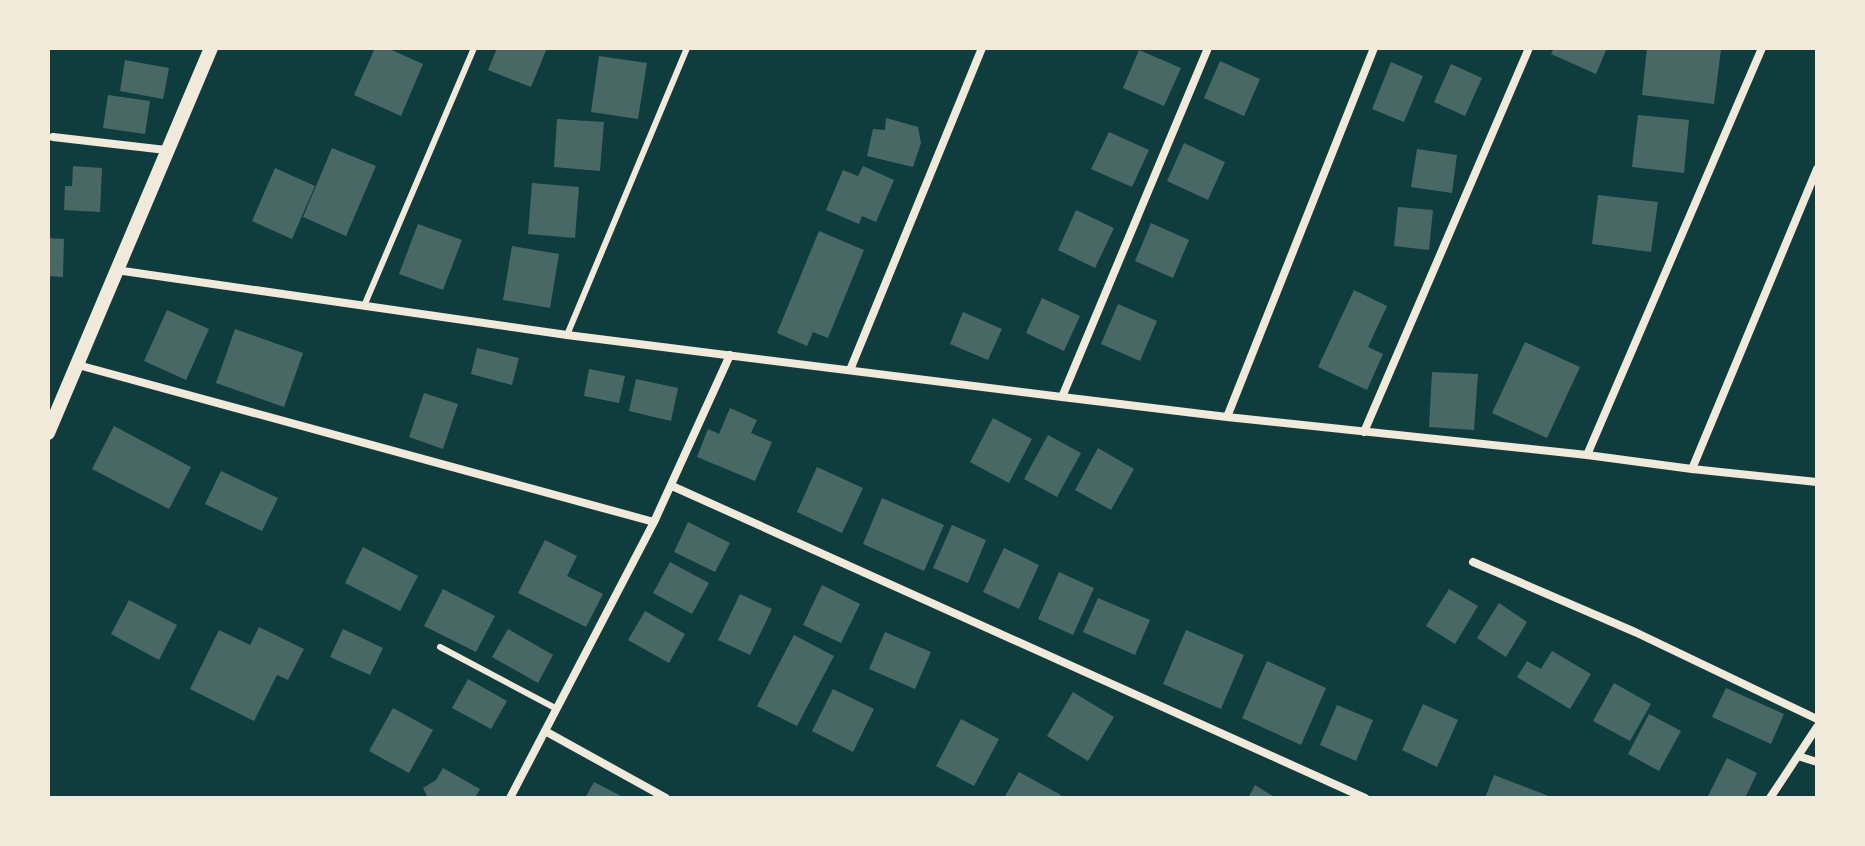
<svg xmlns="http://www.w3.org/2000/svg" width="1865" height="846" viewBox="0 0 1865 846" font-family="'Alegreya Sans',sans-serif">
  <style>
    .building { fill: #486865 }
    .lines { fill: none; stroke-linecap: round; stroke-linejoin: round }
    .service { stroke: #f1e9da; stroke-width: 6 }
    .minor { stroke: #f1e9da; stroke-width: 8 }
    .tertiary { stroke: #f1e9da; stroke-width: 14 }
  </style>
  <rect width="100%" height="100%" fill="#0f3d3e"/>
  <path class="building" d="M375,48H387L423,64L401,116L354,95Z
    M497,48H547L531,87L488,70Z
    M1554,48H1607L1596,74L1551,54Z
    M1647,48H1704L1721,50L1714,104L1642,95Z
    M1139,50L1181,68L1164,106L1123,88Z
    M599,56L647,63L638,119L591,112Z
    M125,60L169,68L163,99L120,91Z
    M1220,61L1260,79L1244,116L1204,98Z
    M1391,62L1423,76L1404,122L1372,109Z
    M1451,64L1482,78L1465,116L1434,102Z
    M108,95L150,101L145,134L103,128Z
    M1638,115L1689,120L1684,173L1632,167Z
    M886,118L918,127L921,143L913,167L867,156L873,129L885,130Z
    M557,119L604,122L600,171L554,167Z
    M1109,132L1149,150L1132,187L1091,169Z
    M1184,143L1225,162L1208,200L1167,181Z
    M332,148L376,166L346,236L303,217Z
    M1417,149L1457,155L1452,193L1411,187Z
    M73,166L102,168L100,212L64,210L65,186H72Z
    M863,166L894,180L876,222L862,216L859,224L826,210L843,170L858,176Z
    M275,168L315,186L292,239L252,221Z
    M532,183L579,187L575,238L528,234Z
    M1598,195L1658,202L1651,252L1592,244Z
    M1398,207L1433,210L1429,250L1394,246Z
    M1076,210L1114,228L1095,268L1058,250Z
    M1151,223L1189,240L1173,278L1135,261Z
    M418,224L462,240L443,290L399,274Z
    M819,231L864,250L828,338L813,332L807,346L777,333Z
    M48,238L64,239L63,277L48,276Z
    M512,246L559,254L550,308L503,300Z
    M1354,290L1387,306L1368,347L1383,354L1367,390L1318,367Z
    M1042,298L1080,316L1064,351L1026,333Z
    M1118,304L1157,321L1140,361L1101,344Z
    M167,310L209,329L186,380L144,361Z
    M963,312L1002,329L988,360L950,344Z
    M235,329L303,353L284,407L216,383Z
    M1525,342L1580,367L1547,438L1492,413Z
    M477,348L519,358L512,385L471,374Z
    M589,369L625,376L619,403L584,396Z
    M1432,372L1478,374L1474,430L1429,427Z
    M636,379L678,388L671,421L629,411Z
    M424,393L458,404L443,449L409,437Z
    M730,408L757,420L751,433L772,442L755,481L697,457L708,429L719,434Z
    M993,418L1032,439L1009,483L970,462Z
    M114,426L191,467L169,509L92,469Z
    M1048,435L1081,453L1057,497L1024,479Z
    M1098,448L1134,469L1111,510L1075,490Z
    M817,467L863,488L842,533L797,512Z
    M221,471L278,498L262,531L205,504Z
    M882,498L944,525L924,571L863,544Z
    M688,522L730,543L715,572L674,552Z
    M952,525L986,540L968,583L933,568Z
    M545,540L577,556L567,576L603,594L586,627L518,593Z
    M363,547L418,576L400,611L345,583Z
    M1004,548L1039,565L1019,609L983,592Z
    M670,562L709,583L692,614L653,593Z
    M1059,572L1094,588L1073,635L1038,619Z
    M822,585L860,604L841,643L803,625Z
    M443,589L495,616L476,652L424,626Z
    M1449,589L1478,606L1455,644L1426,626Z
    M740,594L772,609L750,655L718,640Z
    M1098,598L1150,620L1135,655L1083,632Z
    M129,600L177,625L159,660L111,634Z
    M1499,603L1527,622L1506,657L1477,638Z
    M645,611L685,634L669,663L628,640Z
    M259,627L304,649L288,680L277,675L254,721L190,689L219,630L250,645Z
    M343,629L383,648L370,675L330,657Z
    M508,629L553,655L538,683L492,657Z
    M1186,630L1244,655L1221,709L1163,684Z
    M885,632L931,652L915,689L869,669Z
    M794,635L834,656L797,726L757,706Z
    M1552,651L1591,674L1570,709L1517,677L1527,661L1541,669Z
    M1267,661L1326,688L1301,745L1242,718Z
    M468,679L507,701L491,729L452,708Z
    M1614,683L1651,704L1630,741L1593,721Z
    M1726,688L1784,714L1771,744L1712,717Z
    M833,689L874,709L853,752L812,731Z
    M1073,692L1114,717L1088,761L1047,736Z
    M1423,704L1458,720L1437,767L1402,750Z
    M1337,705L1373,720L1356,761L1320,745Z
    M393,708L433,730L409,773L369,751Z
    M1649,714L1681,731L1659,771L1628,754Z
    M961,719L999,739L974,786L936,766Z
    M1727,758L1757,773L1745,798H1707Z
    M443,768L480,789L475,798H428L423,788L436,780Z
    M1019,772L1061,795L1059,798H1004Z
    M1494,775L1554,798H1485Z
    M594,782L625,798H585Z
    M1255,785L1276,798H1248Z"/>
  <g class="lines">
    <path class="service" d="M364,306L474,48
      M567,335L687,48
      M440,647L557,709"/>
    <path class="minor" d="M53,137L166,150
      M116,270L567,335L1062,397L1227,417L1587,455L1692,469L1817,482
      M78,365L654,522
      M850,370L982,48
      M1062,397L1208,48
      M1227,417L1374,48
      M1364,432L1529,48
      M1587,455L1762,48
      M1692,469L1817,169
      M672,486L1365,798
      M1473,562L1635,632L1817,719
      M545,731L666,798
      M1798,756L1817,762
      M510,798L654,522L730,355
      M1770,798L1817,727"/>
    <path class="tertiary" d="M48,433L211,48"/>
  </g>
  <rect width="1865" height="846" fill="none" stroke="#f1e9da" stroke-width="100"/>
</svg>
